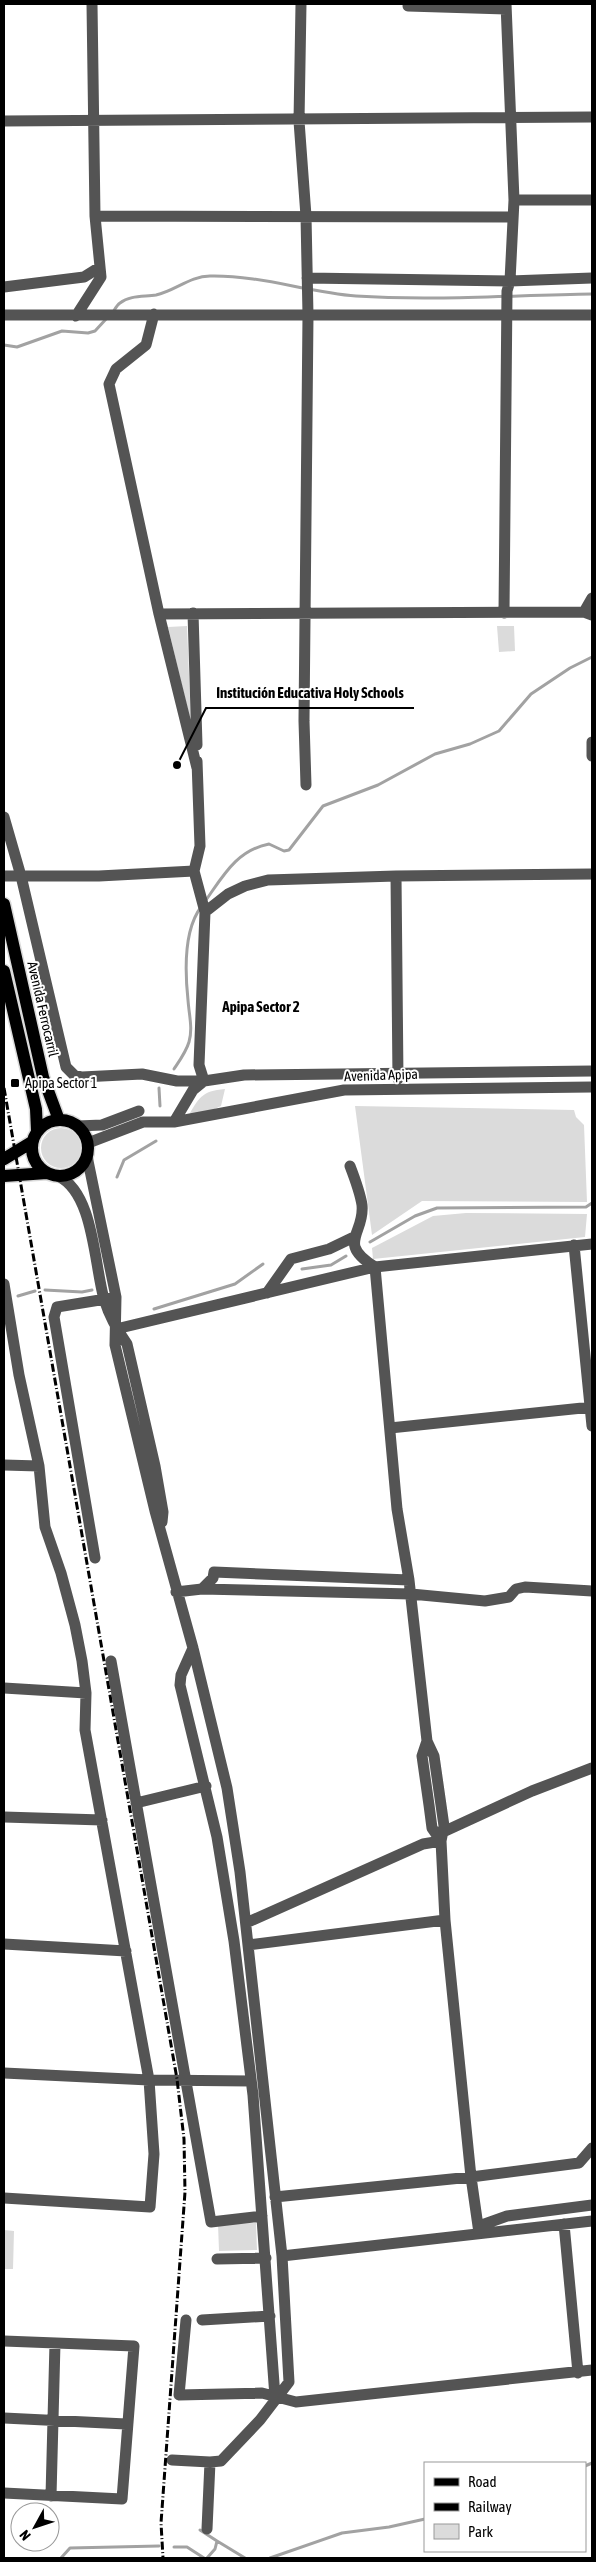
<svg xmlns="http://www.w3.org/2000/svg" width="596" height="2562" viewBox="0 0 596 2562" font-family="'Asap Condensed',sans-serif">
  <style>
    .green { fill: #dbdbdb }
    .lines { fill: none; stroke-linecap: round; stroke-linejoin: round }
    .stream { stroke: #a2a2a2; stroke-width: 3 }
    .major-casing { stroke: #dbdbdb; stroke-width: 15 }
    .minor { stroke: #545454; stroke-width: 11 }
    .major { stroke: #000; stroke-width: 12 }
    .rail { stroke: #000; stroke-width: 3; stroke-dasharray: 8 2.5 1 2.5; stroke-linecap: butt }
    .poi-dot { fill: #000; stroke: #fff; stroke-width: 2 }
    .labels { text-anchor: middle; stroke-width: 4; stroke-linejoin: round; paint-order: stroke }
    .street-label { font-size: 14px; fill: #000; stroke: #fff }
    .poi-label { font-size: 14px; fill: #000; stroke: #fff; text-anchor: start }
    .neighbourhood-label { font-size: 15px; font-weight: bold; fill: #000; stroke: #fff }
    .leader { fill: none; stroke: #000; stroke-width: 2 }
    .callout-dot { fill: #000; stroke: #fff; stroke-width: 2 }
    .callout-label { font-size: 15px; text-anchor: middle; font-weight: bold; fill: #000; stroke: #fff; stroke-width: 4; stroke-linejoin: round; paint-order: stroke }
  </style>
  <rect width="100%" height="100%" fill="#fff"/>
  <path class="green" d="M187,626L191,723L168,627Z
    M497,626H514L515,651L499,652Z
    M225,1089L221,1106L200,1116L187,1118C199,1098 201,1091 225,1089Z
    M355,1106L574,1110L576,1117L584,1125L587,1202L422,1201L372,1235Z
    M41 1148a20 20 0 1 1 40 0a20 20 0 1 1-40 0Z
    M466,1213L587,1214L585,1237L373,1259L372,1248L433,1216Z
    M256,2223L257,2250L219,2251L218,2224Z
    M4,2230L14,2231L13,2269H4Z"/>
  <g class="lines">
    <path class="stream" d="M113,312C115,309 117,305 120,303C130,295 145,297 156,295C175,291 190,276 210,276C260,275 307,292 356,296C434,301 514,295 592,294
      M4,345L17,347L62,331L88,333L95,331L107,318
      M206,900C223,876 237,850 269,844L284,851L289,850L323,806L378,785L435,754L470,744L499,731L531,694L570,668L592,657
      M174,1069C180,1060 186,1052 189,1042C193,1028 189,1015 188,1000C185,972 183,931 201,907
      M159,1088L160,1106
      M117,1177L124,1160L156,1141
      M370,1242L415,1216L437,1208L586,1207L592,1203
      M302,1269L331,1265L346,1256
      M45,1290L82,1292L92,1290
      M18,1296L35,1291
      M154,1309L235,1284L263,1264
      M585,2466L592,2463
      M200,2530L217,2541
      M174,2547H187L204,2558
      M61,2558L70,2548L159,2546
      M207,2558L215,2549L217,2541L245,2558
      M270,2558L342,2533L389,2527L425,2519"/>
    <defs>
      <path id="major" d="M4,904L43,1077L59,1120
        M4,971L36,1109L37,1131
        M32 1148a28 28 0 1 1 56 0a28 28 0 1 1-56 0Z
        M4,1159L32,1142
        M4,1176L47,1173"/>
    </defs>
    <use href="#major" class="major-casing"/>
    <path class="minor" d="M301,4L299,121L306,216L308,315L304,721L306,785
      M408,6L506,9
      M4,121L592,117
      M514,200H592
      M95,216L513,217
      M307,278L510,281L592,278
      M4,287L84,277L100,267
      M154,314L146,345L116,369L109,384L159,614L197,768
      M4,315H592
      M76,316L101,277L95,216L92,4
      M584,612L592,598
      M193,613L197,745
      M504,613L507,291L510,281L514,200L506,4
      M159,614L584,612L592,615
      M592,742V756
      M197,761L200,846L194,871L205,912L199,1065L204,1081
      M4,817L21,876L66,1067L74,1075L82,1077L142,1074L177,1081H204L244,1075L592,1071
      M4,876H99L194,871
      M396,876L398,1079
      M205,912L228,894L245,886L268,880L396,876L592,874
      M174,1122L193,1090L204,1081
      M78,1126L102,1125L139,1111
      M88,1143L143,1122H174L344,1090L592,1087
      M87,1156L116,1297L115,1345L155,1511L193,1648L227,1788L240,1872L282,2256L289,2382L260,2420L221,2461L210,2462L172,2460
      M350,1166C355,1179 360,1192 362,1205C365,1234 336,1243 375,1267L397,1509L409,1580L427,1741L434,1756L444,1826L441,1841L445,1920L471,2177L479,2233
      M58,1176C94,1193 94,1264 104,1299C109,1315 117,1330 127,1344L155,1466L163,1512L162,1522
      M574,1245L592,1426
      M4,1284L19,1375L39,1466L45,1527L61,1573L75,1625L82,1661L86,1693L85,1730L149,2080L154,2154L150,2207L4,2198
      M267,1293L291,1259L329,1249L354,1237
      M116,1329L375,1267L592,1244
      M390,1428L592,1407
      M4,1465L39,1466
      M95,1558L54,1317L57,1307L112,1298
      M202,1589L213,1578L214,1572L409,1580
      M176,1592L202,1589L411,1594L485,1601L509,1597L516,1589L525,1587L592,1591
      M193,1648L181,1675L180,1685L217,1837L234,1941L253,2095L275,2397
      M111,1661L211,2222L262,2216
      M4,1688L86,1693
      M136,1803L206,1786
      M4,1817L102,1820
      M443,1832L532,1791L592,1768
      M246,1923L423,1844L441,1841L432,1828L429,1805L422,1756L427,1741
      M4,1944L126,1951
      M248,1945L445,1920
      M4,2073L149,2080L251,2081
      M275,2197L471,2177L579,2163L592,2148
      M564,2224L578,2373
      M479,2226L507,2216L592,2205
      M282,2256L592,2221
      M217,2259L266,2258
      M186,2320L179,2395L262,2393L296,2402L592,2370
      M202,2320L270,2316
      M4,2341L134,2346L122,2499L4,2493
      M4,2418L126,2424
      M51,2496L55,2343
      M207,2529L210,2462"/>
    <use href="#major" class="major"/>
    <path class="rail" d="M4,1088L177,2079L184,2139L185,2192L161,2523L163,2558"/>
  </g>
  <rect class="poi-dot" x="10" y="1078" width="10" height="10" rx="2.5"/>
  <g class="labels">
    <g class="street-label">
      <text transform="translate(43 1009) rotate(77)" y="5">Avenida Ferrocarril</text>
      <text transform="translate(381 1075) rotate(-2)" y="5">Avenida Apipa</text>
    </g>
    <g class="poi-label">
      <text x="25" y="1088">Apipa Sector 1</text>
    </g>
    <g class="neighbourhood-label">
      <text x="261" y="1012">Apipa Sector 2</text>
    </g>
  </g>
  <path class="leader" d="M177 765L206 708H414"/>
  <circle class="callout-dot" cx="177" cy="765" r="5"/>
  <g class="callout-label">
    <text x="310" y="698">Institución Educativa Holy Schools</text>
  </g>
  <rect width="596" height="2562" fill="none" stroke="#000000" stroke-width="10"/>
  <rect x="424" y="2462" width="162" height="90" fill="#ffffff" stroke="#999999"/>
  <rect x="434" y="2478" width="25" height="8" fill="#000000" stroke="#999999"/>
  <text x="468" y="2487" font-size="15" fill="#000000">Road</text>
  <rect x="434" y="2503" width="25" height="8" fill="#000000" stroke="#999999"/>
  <text x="468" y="2512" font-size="15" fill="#000000">Railway</text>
  <rect x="434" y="2524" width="25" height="15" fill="#dbdbdb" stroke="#999999"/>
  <text x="468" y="2537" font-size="15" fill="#000000">Park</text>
  <g transform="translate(35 2527) rotate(230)"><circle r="24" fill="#ffffff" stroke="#999999"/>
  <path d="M0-4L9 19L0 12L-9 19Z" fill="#000000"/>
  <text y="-8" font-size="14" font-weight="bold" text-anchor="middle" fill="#000000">N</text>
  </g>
</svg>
